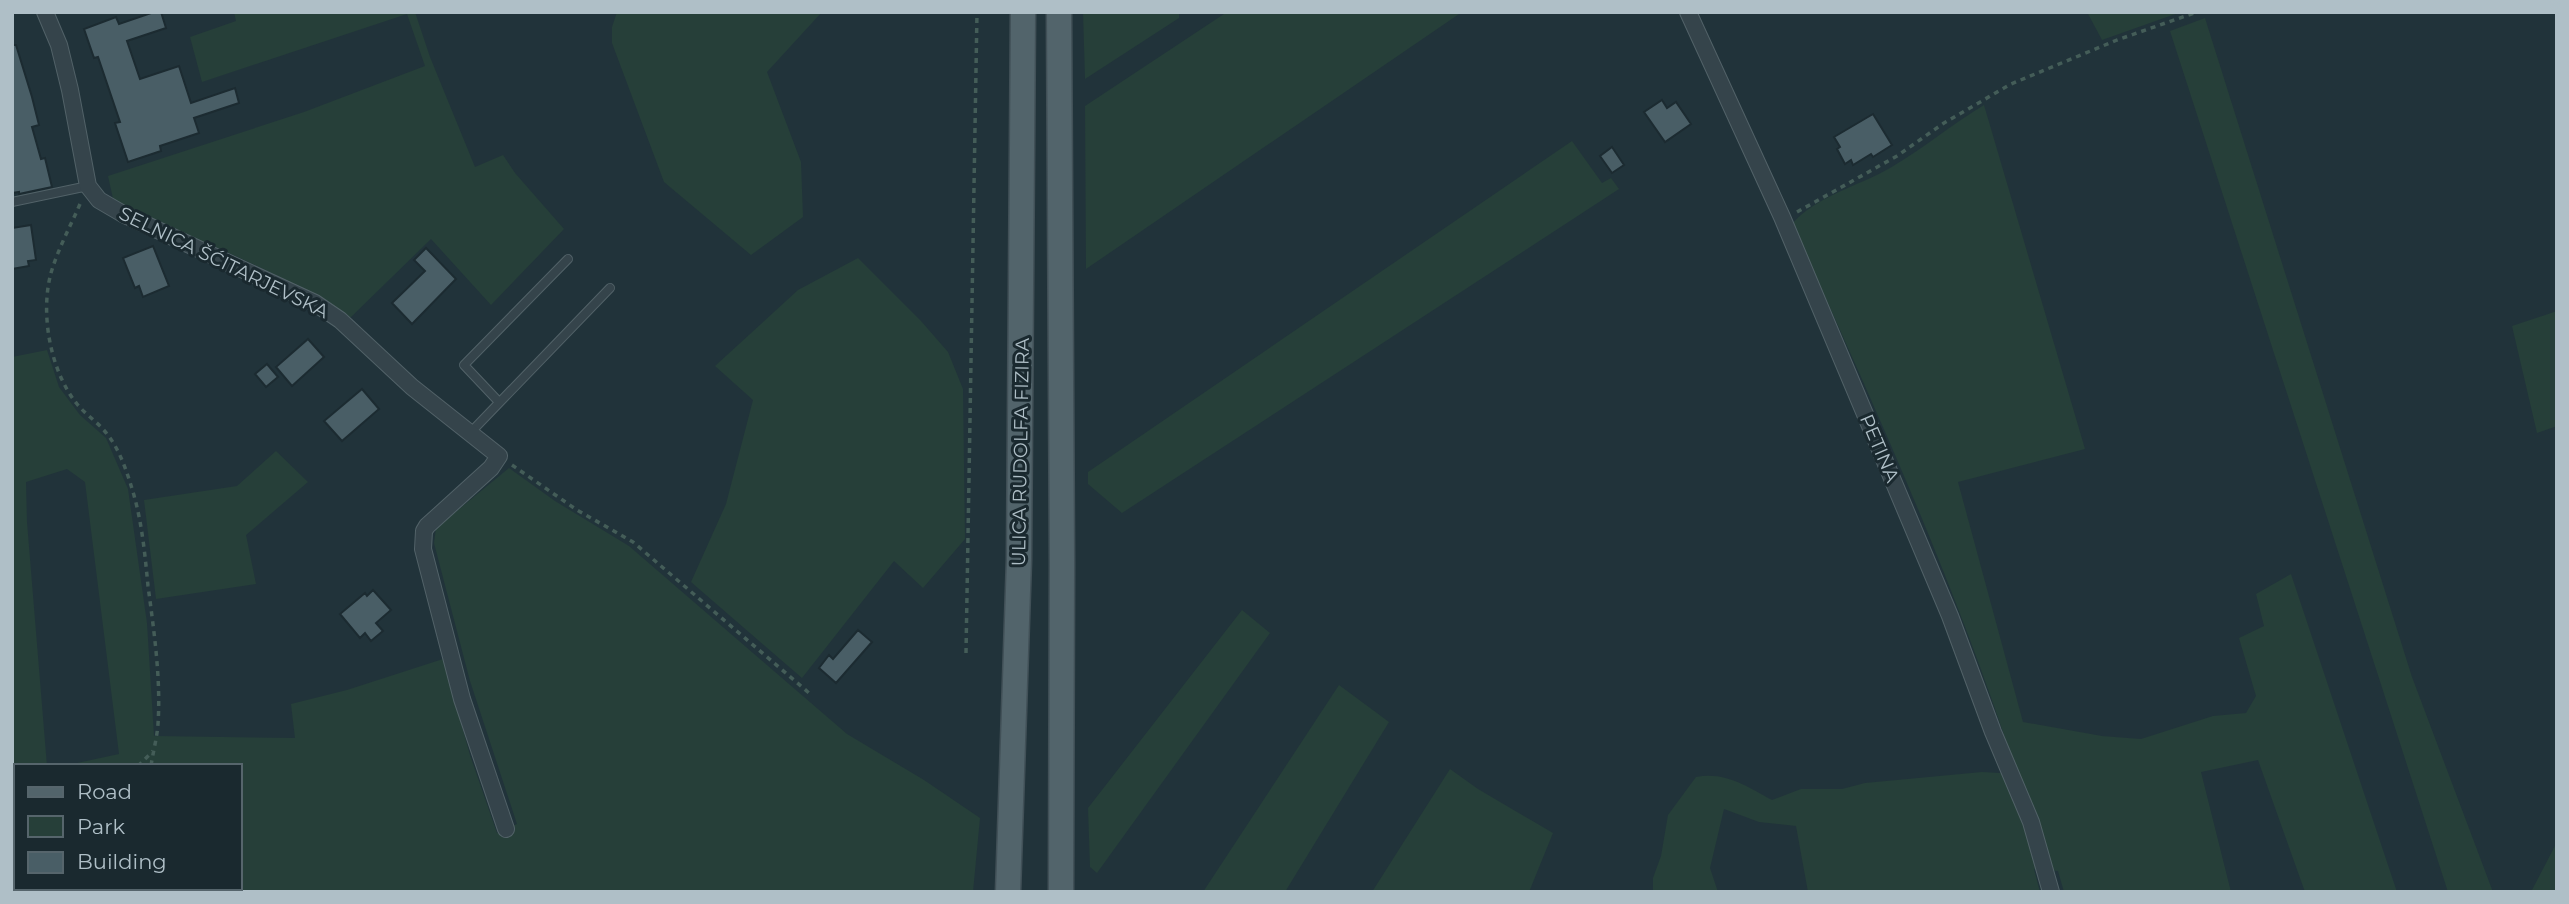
<svg xmlns="http://www.w3.org/2000/svg" width="2569" height="904" viewBox="0 0 2569 904" font-family="Montserrat,sans-serif">
  <style>
    .green { fill: #263f39; fill-rule: evenodd }
    .building { fill: #495e66; stroke: #1c2b31; stroke-width: 2 }
    .lines { fill: none; stroke-linecap: round; stroke-linejoin: round }
    .lane-casing { stroke: #526268; stroke-width: 10 }
    .street-casing { stroke: #526268; stroke-width: 18 }
    .primary-casing { stroke: #415057; stroke-width: 27 }
    .path { stroke: #445d58; stroke-width: 3.5; stroke-dasharray: 5 5; stroke-linecap: butt }
    .lane { stroke: #35444b; stroke-width: 8 }
    .street { stroke: #35444b; stroke-width: 16 }
    .primary { stroke: #52646b; stroke-width: 24 }
    .labels { text-anchor: middle; stroke-width: 6; stroke-linejoin: round; paint-order: stroke }
    .street-label { font-size: 19px; fill: #afbfc7; stroke: #1a292f }
  </style>
  <rect width="100%" height="100%" fill="#21333a"/>
  <path class="green" d="M234,12H415L430,57L475,167L503,155L515,173L564,229L491,305L431,239L350,318C277,269 194,239 114,203L108,176L304,112L425,66L407,14L202,82L190,37L236,21Z
    M617,12H822L767,72L801,162L803,217L751,255L664,182L612,43V27Z
    M1083,12H1179V18L1085,79Z
    M1227,12H1462L1086,269L1085,106Z
    M2087,12H2181L2102,40Z
    M2205,18L2412,677L2493,892H2448L2170,31Z
    M1984,105L2085,449L1958,482L2023,722L2102,736L2141,739L2213,716L2246,713L2256,696L2239,638L2264,626L2256,594L2291,574L2397,892H2305L2258,760L2201,772L2231,892H2064L2058,871L2034,869L2040,892H1808L1796,826L1759,822L1724,809L1710,868L1718,892H1653V878L1661,856L1668,815L1696,777C1725,771 1748,787 1772,800L1801,789H1842L1865,783L1982,772L2017,774C1956,585 1874,404 1792,224C1816,196 1859,186 1890,168C1923,149 1952,124 1984,105Z
    M1572,141L1602,183L1611,178L1619,189L1122,513L1088,484V472Z
    M858,258L921,321L948,352L963,389L965,539L923,588L894,561L802,678L691,582L726,504L753,400L715,366L798,290Z
    M2557,311V426L2537,433L2512,326Z
    M47,350L59,387L80,415L106,438L128,489L147,623L154,736L295,738L291,704L347,690L443,659L470,755L497,833L517,824L470,681L434,543L436,528L509,468L555,501L629,546L847,734L924,780L980,818L973,892H12V357ZM67,469L85,482L119,754L63,766H240V888H16V766H47L27,522L26,482Z
    M276,451L308,482L246,535L256,584L156,599L144,500L237,486Z
    M1242,610L1270,633L1097,873L1090,867L1088,808Z
    M1339,685L1389,722L1285,892H1203Z
    M1450,769L1478,789L1553,833L1529,892H1372Z
    M2557,842V892H2531Z"/>
  <path class="building" d="M154,12H161L166,28L127,41L140,79L179,66L191,103L235,88L239,103L194,118L199,133L160,146L161,151L128,162L115,123L120,122L98,57L94,58L84,29L116,17L119,24Z
    M12,45H16L32,97L39,125L32,127L41,159L45,158L52,187L19,194V192L12,193Z
    M1662,100L1667,108L1676,102L1691,124L1665,142L1644,112Z
    M1873,114L1892,145L1873,157L1871,154L1853,165L1851,160L1845,164L1837,149L1840,147L1834,137Z
    M1612,147L1624,165L1612,173L1600,156Z
    M31,225L36,260L28,261L29,266L12,269V228Z
    M153,246L169,286L143,297L139,286L135,288L123,258Z
    M426,248L456,279L412,324L392,303L425,271L414,260Z
    M308,339L324,357L292,386L276,367Z
    M267,364L278,377L266,387L255,374Z
    M362,389L379,409L342,441L324,421Z
    M373,590L391,610L376,623L383,631L371,641L365,633L360,638L340,614L365,593L367,596Z
    M858,630L872,642L836,683L819,668L829,655L833,659Z"/>
  <g class="lines">
    <defs>
      <path id="lane" d="M12,202L88,186
        M499,402L464,365L568,259
        M470,433L610,288"/>
      <path id="street" d="M45,12L59,45L70,90L88,186L99,200L123,214L315,303L340,320L412,387L499,456L491,468L427,526L424,531L423,549L462,699L506,829
        M1688,12L1782,217L1950,616L1993,732L2031,822L2051,892"/>
      <path id="primary" d="M1059,12L1062,564L1061,892
        M1008,892L1019,560L1023,12"/>
    </defs>
    <use href="#lane" class="lane-casing"/>
    <use href="#street" class="street-casing"/>
    <use href="#primary" class="primary-casing"/>
    <path class="path" d="M80,204C70,227 58,249 51,273C40,313 50,371 77,404C86,415 99,423 107,434C120,450 127,472 133,492C142,522 145,555 148,586C154,631 161,679 158,724C157,738 153,752 151,766
      M1797,212L1897,156L1944,123L2011,84L2117,40L2197,12
      M512,465L577,510L633,542L809,693
      M966,653L977,12
      M138,766L153,751
      M165,888L166,892"/>
    <use href="#lane" class="lane"/>
    <use href="#street" class="street"/>
    <use href="#primary" class="primary"/>
  </g>
  <g class="labels">
    <g class="street-label">
      <text transform="translate(224 262) rotate(26)" y="7">SELNICA ŠĆITARJEVSKA</text>
      <text transform="translate(1880 448) rotate(67)" y="7">PETINA</text>
      <text transform="translate(1020 452) rotate(-89)" y="7">ULICA RUDOLFA FIZIRA</text>
    </g>
  </g>
  <rect width="2569" height="904" fill="none" stroke="#afbfc7" stroke-width="28"/>
  <rect x="14" y="764" width="228" height="126" fill="#1a292f" stroke="#56656c" stroke-width="2"/>
  <rect x="28" y="787" width="35" height="10" fill="#52646b" stroke="#56656c" stroke-width="2"/>
  <text x="77" y="799" font-size="21" fill="#afbfc7">Road</text>
  <rect x="28" y="816" width="35" height="21" fill="#263f39" stroke="#56656c" stroke-width="2"/>
  <text x="77" y="834" font-size="21" fill="#afbfc7">Park</text>
  <rect x="28" y="852" width="35" height="21" fill="#495e66" stroke="#56656c" stroke-width="2"/>
  <text x="77" y="869" font-size="21" fill="#afbfc7">Building</text>
</svg>
